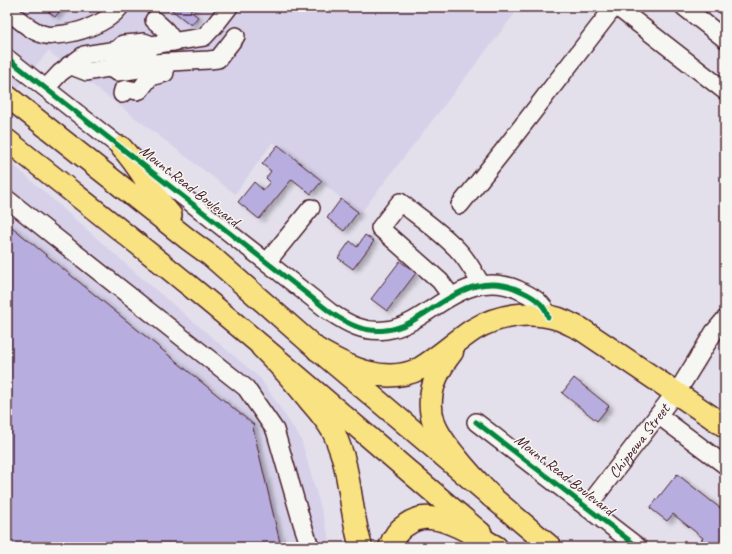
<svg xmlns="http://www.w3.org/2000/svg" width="732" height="554" viewBox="0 0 732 554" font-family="Caveat,sans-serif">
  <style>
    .built { fill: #d6d1e8 }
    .building { fill: #b7adde; stroke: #4a1f2b; filter: url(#shadow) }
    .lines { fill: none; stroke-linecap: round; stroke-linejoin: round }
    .minor-casing { stroke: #4a1f2b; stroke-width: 20 }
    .major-casing { stroke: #4a1f2b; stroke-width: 24 }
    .highway-casing { stroke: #4a1f2b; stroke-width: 25 }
    .minor { stroke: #f6f6f2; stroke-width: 17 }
    .major { stroke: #f8e281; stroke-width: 21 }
    .highway { stroke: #f8e281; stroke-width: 22 }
    .cycleway-casing { stroke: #f6f6f2; stroke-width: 8 }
    .cycleway { stroke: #00873e; stroke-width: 5 }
    .labels { text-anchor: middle; stroke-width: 3; stroke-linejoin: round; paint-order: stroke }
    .street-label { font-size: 16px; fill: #4a1f2b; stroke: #f6f6f2 }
  </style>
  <defs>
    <filter id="shadow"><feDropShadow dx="4.5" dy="2.5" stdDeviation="2" flood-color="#0004"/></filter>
  </defs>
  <rect width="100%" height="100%" fill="#e3e0ec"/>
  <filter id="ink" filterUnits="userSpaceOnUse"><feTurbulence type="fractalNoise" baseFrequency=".025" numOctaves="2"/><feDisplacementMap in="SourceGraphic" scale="8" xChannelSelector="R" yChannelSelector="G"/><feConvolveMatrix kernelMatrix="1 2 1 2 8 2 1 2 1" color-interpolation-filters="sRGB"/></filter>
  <g filter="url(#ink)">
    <path class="built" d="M7,7H520L360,214L273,142L235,194L48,51L7,102Z
      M7,159L144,280L260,378L301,439L332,547H7Z"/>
    <path class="building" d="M43,7H63L55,17Z
      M168,7H193L190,11L198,17L191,25Z
      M278,145L322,181L311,194L292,179L259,219L238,202L254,182L263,190L270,182L266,178L271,171L262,164Z
      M341,199L358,212L344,231L327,218Z
      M7,223L254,425L253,428L281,547H7Z
      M365,235L374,241L353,269L338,258L350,241L357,247Z
      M400,261L416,273L387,311L371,299Z
      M574,378L609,406L597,421L562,393Z
      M677,474L725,512V545L723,547H702L698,544L703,538L673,514L667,521L650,508Z"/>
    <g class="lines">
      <defs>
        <g id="minor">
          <path d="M617,7L725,91"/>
          <path d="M684,7L725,39"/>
          <path d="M7,10C17,18 33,33 46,35C49,36 53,35 55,35C76,34 107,24 120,7"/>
          <path d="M154,20C162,27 169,32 173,42"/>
          <path d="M152,45L144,42L136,43L123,44L117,50L124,54L146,52L152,45L204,37L215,25L229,7"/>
          <path d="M7,58L330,312C348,324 364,333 386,330C404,328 418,318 433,308C461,289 489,274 523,292C534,297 545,304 548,317"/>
          <path d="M151,63L209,60L218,59L236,36"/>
          <path d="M69,65L87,72L109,68L117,63L144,60L151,63L145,68L126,71L117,72L109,68"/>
          <path d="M46,88L60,73L84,55L117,50"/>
          <path d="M122,94L123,90L127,89L137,91L140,90L150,77L165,73L162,63"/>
          <path d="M7,199L246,388L275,430L302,523L310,547"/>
          <path d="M460,205L503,151L614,7"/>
          <path d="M267,262L311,208"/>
          <path d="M451,296L440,281L380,228L400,202C419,217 440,231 457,249C467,259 474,272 481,284"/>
          <path d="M658,415L725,465"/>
          <path d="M476,422L638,547"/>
          <path id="s1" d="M587,507L682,384L714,332L725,319"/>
        </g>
        <path id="major" d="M7,96L189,240L211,256L318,350L551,547
          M7,140C68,189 130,237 191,287C289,367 384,451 481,533
          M121,147C142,169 151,194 171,215"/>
        <path id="highway" d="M262,347C279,364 296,383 311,402C319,411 327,421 333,431C337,439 340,448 343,457C351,486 352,518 361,547
          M318,350C349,368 386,386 421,368C439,357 455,342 473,330C498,315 531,310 559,319C567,322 574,326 581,329L725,426
          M452,352C436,372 425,397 434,423C438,435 447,446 455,456C467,471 479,484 492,497
          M390,547C393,538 398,530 406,525C413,520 422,517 430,518C450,519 478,537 496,547"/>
      </defs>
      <use href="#minor" class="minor-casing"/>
      <use href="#major" class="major-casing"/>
      <use href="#highway" class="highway-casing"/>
      <use href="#minor" class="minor"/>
      <use href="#major" class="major"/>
      <use href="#highway" class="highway"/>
      <defs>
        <path id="cycleway" d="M7,58L330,312C348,324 364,333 386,330C404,328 418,318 433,308C461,289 489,274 523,292C534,297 545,304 548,317
          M476,422L638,547"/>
      </defs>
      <use href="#cycleway" class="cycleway-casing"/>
      <use href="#cycleway" class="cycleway"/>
    </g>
  </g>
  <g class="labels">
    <g class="street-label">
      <text transform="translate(190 185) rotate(38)" y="6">Mount Read Boulevard</text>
      <text dy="6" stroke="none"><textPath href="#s1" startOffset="84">Chippewa Street</textPath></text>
      <text transform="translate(565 474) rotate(38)" y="6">Mount Read Boulevard</text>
    </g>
  </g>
  <rect width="732" height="554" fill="none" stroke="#f6f6f2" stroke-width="24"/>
  <rect x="12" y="12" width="708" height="530" fill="none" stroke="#4a1f2b" stroke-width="1.5" filter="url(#ink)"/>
</svg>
